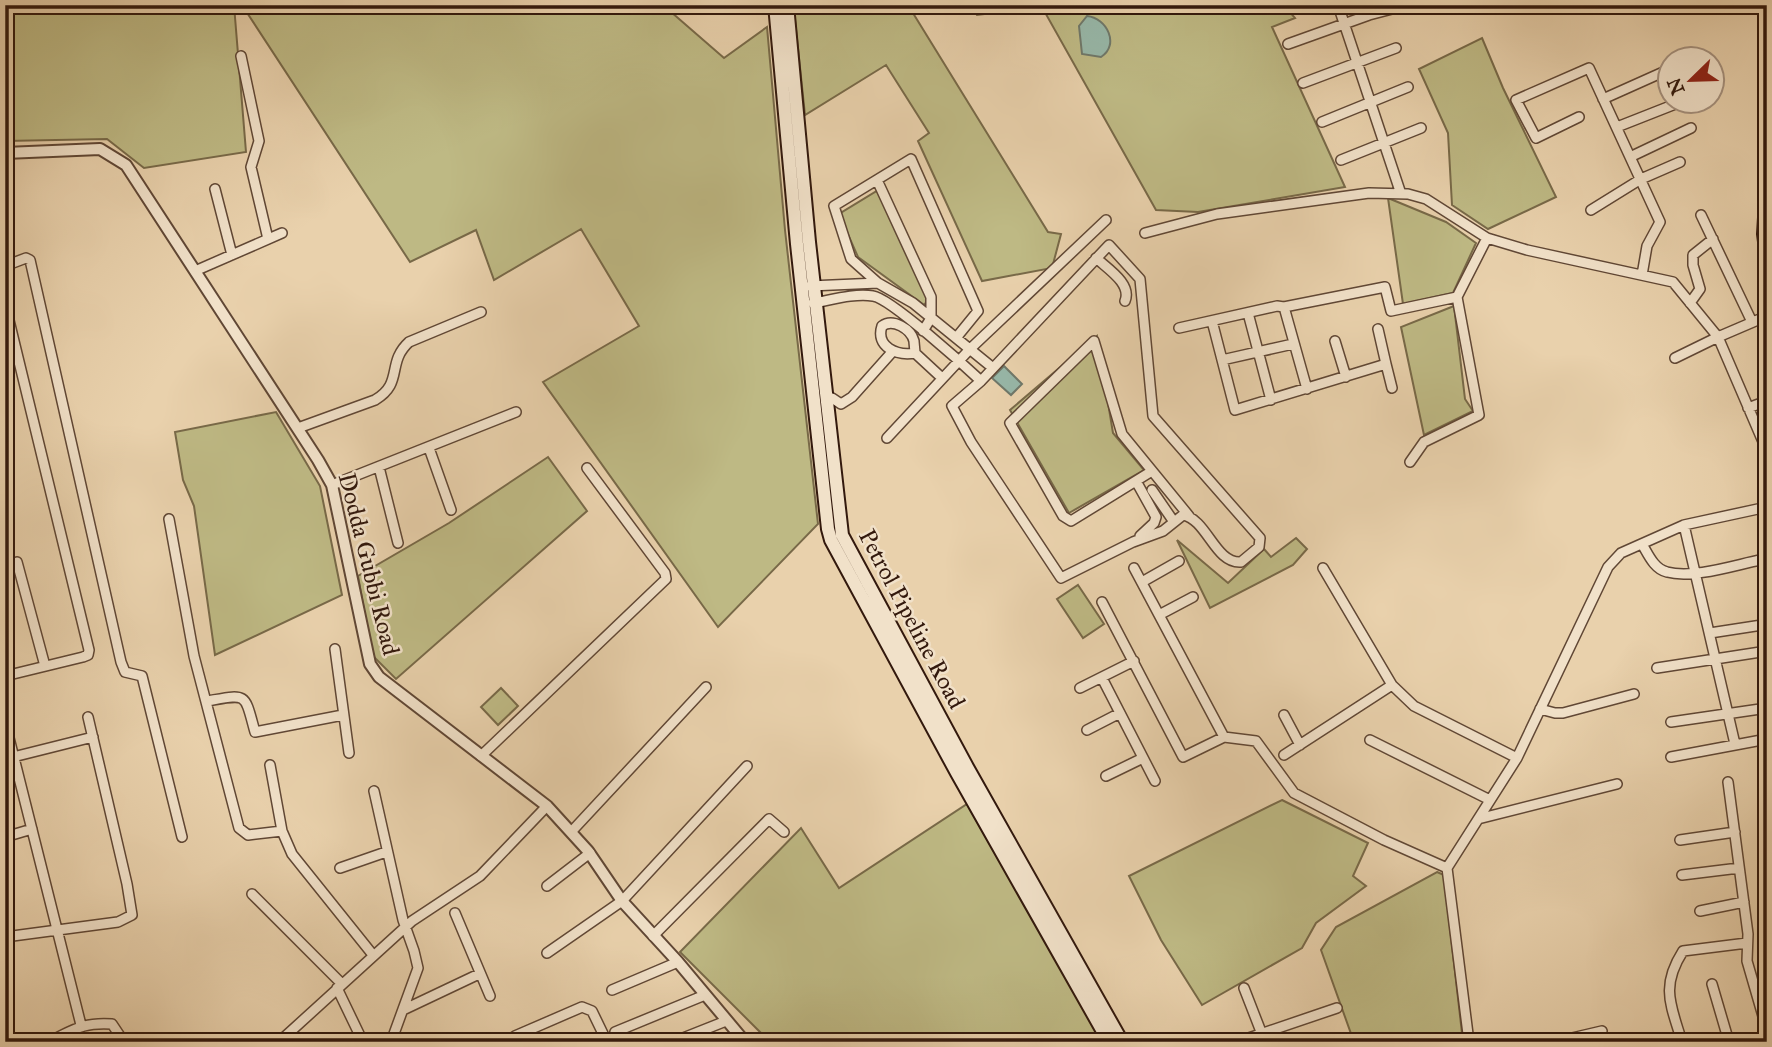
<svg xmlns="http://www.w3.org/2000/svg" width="1772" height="1047" viewBox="0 0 1772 1047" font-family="'IM FELL Great Primer',serif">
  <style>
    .green { fill: #beb984; stroke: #786948; stroke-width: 2 }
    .water { fill: #97b7a8; stroke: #6f786a; stroke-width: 2 }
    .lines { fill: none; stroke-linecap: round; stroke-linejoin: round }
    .minor-casing { stroke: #604735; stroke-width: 12 }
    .tertiary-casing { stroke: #604735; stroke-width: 14 }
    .secondary-casing { stroke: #33190d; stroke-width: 16 }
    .minor { stroke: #f1e1c9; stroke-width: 9 }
    .tertiary { stroke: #f1e1c9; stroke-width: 10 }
    .secondary { stroke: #f1e1c9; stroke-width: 12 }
    .labels { text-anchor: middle; stroke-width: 5; stroke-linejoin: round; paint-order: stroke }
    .street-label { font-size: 24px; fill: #33190d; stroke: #f1e1c9 }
  </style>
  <rect width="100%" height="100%" fill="#e9d1ac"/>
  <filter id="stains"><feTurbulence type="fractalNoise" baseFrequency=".00286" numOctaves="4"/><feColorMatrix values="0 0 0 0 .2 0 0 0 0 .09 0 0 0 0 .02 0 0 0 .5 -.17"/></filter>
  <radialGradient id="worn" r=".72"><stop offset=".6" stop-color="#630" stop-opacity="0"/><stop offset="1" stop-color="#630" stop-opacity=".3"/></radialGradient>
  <path class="green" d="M5,5H234L246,152L144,168L107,139L5,141Z
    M242,5H663L724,58L767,27L785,230L818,524L718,627L543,382L639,326L581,229L494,280L476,230L410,262Z
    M800,5H908L1048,232L1061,234L1052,268L982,281L918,141L929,133L886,65L805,115L794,10Z
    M971,5H1284L1295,18L1272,27L1345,187L1198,212L1156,210L1042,7L977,15Z
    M1482,38L1503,88L1556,197L1488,229L1452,205L1448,133L1419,69Z
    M880,189L929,299L924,305L858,257L839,214Z
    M1388,198L1446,222L1476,243L1453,293L1403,304Z
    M1454,306L1465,399L1473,411L1424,435L1401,327Z
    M1097,336L1113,433L1144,470L1069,513L1010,410Z
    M276,412L320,486L342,595L215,655L194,506L183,480L175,432Z
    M548,457L587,511L396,679L372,655L358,576L449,523Z
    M1296,538L1307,549L1293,565L1210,608L1177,540L1228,583L1264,549L1271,557Z
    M1078,585L1104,624L1083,638L1057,599Z
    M501,688L518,706L498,725L481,707Z
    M1282,800L1368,843L1353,876L1366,886L1316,923L1302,948L1202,1005L1161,940L1129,876Z
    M967,804L1102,1042H971L964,1034L950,1042H770L680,952L801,828L839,888Z
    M1437,872L1444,875L1463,1042H1354L1321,950L1336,927Z"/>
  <path class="water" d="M1087,16C1107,18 1120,45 1101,57L1082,54L1079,26Z
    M1004,366L1022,384L1011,395L992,378Z"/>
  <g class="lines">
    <defs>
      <path id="minor" d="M150,5L151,7
        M1338,5L1401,194
        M1288,44L1369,15L1392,9
        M241,56L259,141L251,167L268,239
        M1303,83L1396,48
        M1603,99L1670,69
        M1579,117L1536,138L1516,100L1589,68L1660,222L1647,246L1642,275
        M1322,122L1408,87
        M1617,127L1678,103
        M1630,157L1691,128
        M1341,160L1421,128
        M877,180L931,297V318L923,331
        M215,189L232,255
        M1591,210L1641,179L1680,162
        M1701,215L1752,322
        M1145,233L1217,214L1369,193L1408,194L1426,199L1487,238L1527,250L1673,282L1718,337L1767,316
        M1109,245L1140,279L1153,416L1260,538L1259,547L1241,562C1215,564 1207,519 1183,515L1163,531L1133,542L1061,578L971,442L952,406L981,381Z
        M1096,258C1108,269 1132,284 1125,301
        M5,266L26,258L30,260L121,662L125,672L142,676L182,837
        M195,271L282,233
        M878,283L851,259L834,206L911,159L978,311L956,338
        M810,286L878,283L913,303L993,368
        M813,303C831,300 854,293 873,296C890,298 965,366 981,381
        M1690,303L1700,289L1693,265V255L1713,239
        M5,304L89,650L88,655L83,657L5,676
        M1284,307L1385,287L1391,311L1457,297
        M1248,313L1271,400
        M1212,321L1235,410L1386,364L1392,388
        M1179,328L1277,306L1284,307L1307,389
        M1378,329L1386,364
        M1335,341L1346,377
        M915,353C897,356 875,347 882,326C893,318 911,329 914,341C914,342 915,352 915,353L942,378
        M1675,358L1718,337L1767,451
        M1222,360L1293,344
        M832,398L841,404L852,397L893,351
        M1748,408L1767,401
        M298,428L375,400C404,383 386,363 409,342L481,312
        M887,438L970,349L1106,220
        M429,448L451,510
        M1410,462L1424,442L1479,415L1457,297L1487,238
        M379,467L398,543
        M1152,471L1071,521L1063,516L1010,423L1094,341L1122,434L1189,516
        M1136,481L1156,517L1154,523L1140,536
        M332,485L516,412
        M1152,490L1174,522
        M169,519L194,656L239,828L248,835L282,831L292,854L373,955
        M1684,525L1735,744
        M1642,544C1648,554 1654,569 1667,572C1693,579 1735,565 1760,560
        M17,562L45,666
        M1134,568L1224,737
        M1323,568L1392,685L1414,706L1517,758
        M1142,582L1179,561
        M1102,602L1183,757L1224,737L1256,741L1294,793L1384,840L1447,868
        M1159,615L1193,597
        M1710,633L1762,625
        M335,649L349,753
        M1657,668L1767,651
        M1102,678L1155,781
        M1080,688L1134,661
        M207,701C248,694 244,692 255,732L343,715
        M1540,709L1555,713H1563L1634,694
        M1284,715L1300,745
        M5,722L81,1025
        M1671,722L1767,708
        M1087,730L1120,713
        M1370,740L1490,800
        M1284,755L1392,685
        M481,756L666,579L665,573L587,468
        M1671,757L1767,739
        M5,759L93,737
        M270,765L282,831
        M1106,776L1143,758
        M1728,782L1748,934L1747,961L1767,1030
        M374,791L403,920L414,951L418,968L391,1042
        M1478,819L1617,784
        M572,831L706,687
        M5,837L32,829
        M1680,840L1735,832
        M340,868L386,852
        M1682,875L1739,868
        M547,886L590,853
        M252,894L342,984
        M1700,911L1744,902
        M455,913L490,996
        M653,936L769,819L784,832
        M5,937L118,922L132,915L127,884L88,717
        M547,953L622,901L747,766
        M1712,984L1729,1042
        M337,988L363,1042
        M1244,988L1265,1042
        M612,990L678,962
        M403,1010L479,974
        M615,1032L705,995
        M515,1036L582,1007L592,1011L607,1042
        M48,1042C74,1030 82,1022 112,1024L124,1042
        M279,1042L412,921L480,876L547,806
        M673,1042L726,1021
        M1237,1042L1337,1008
        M1469,1042L1447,868L1517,758L1608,567L1621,553L1684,525L1767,507
        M1555,1042L1602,1031
        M1682,1042C1671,1005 1660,987 1683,951L1747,943"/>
      <path id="tertiary" d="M5,153L100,149L126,165L318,460L332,485L370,664L379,677L547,806L588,851L622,901L678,962L745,1042"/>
      <path id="secondary" d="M775,5L797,244L828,529L831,540L957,773L1109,1042
        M787,5L809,242L842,535L967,767L1122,1042
        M1767,185L1764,234L1767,257"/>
    </defs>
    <use href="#minor" class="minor-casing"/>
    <use href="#tertiary" class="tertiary-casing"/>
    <use href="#secondary" class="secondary-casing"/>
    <use href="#minor" class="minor"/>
    <use href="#tertiary" class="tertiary"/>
    <use href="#secondary" class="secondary"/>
  </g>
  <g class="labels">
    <g class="street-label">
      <text transform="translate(369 564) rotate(76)" y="8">Dodda Gubbi Road</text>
      <text transform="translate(912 619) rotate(62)" y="8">Petrol Pipeline Road</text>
    </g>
  </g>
  <rect width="1772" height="1047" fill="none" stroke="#e9d1ac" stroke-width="28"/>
  <rect x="7" y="7" width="1758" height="1033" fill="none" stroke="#33190d" stroke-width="3.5"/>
  <rect x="14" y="14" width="1744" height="1019" fill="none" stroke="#33190d" stroke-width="2"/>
  <g transform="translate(1691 80) rotate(247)"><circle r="33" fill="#f1e1c9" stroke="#a5917e" stroke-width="2"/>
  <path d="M0-5L12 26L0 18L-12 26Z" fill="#8f2418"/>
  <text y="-10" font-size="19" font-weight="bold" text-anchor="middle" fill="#33190d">N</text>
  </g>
  <rect width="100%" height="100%" filter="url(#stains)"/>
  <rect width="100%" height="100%" fill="url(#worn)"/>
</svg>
